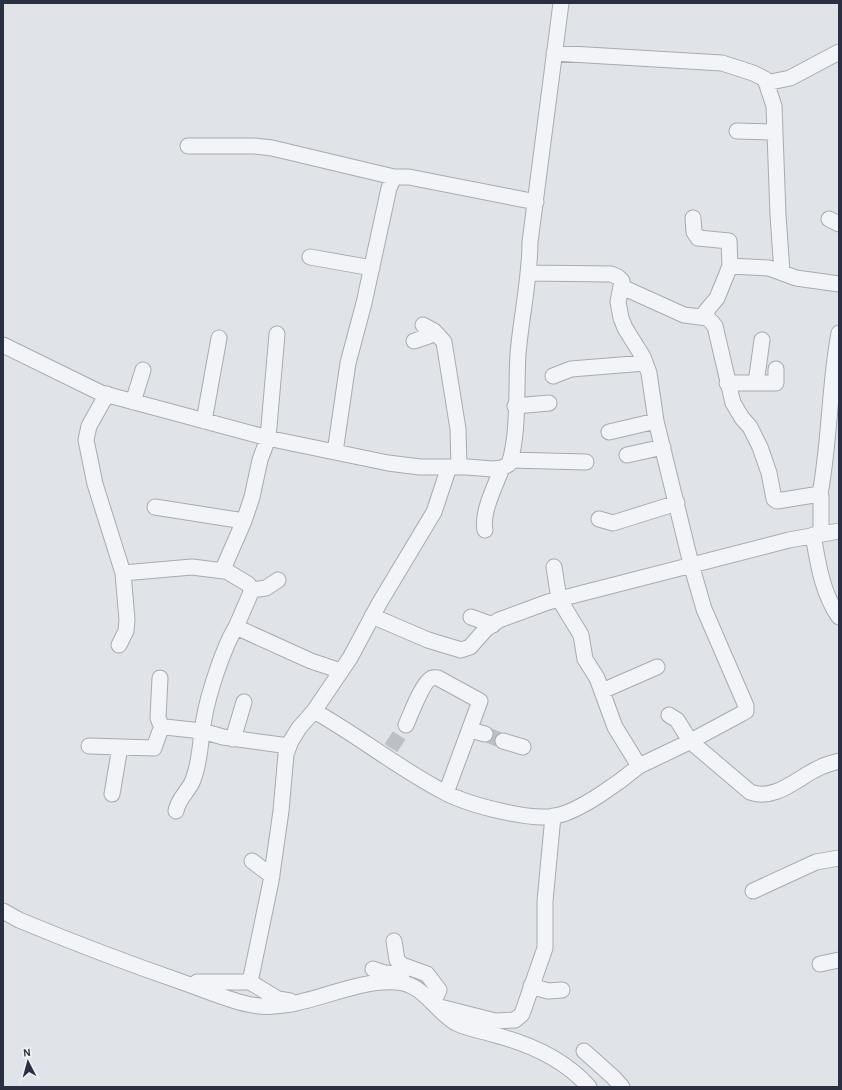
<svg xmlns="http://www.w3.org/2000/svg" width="842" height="1090" viewBox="0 0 842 1090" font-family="'Alegreya Sans',sans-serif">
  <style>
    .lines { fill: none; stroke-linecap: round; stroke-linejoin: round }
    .minor-tunnel { stroke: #bbc0c7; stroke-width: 15; stroke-dasharray: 15 8; stroke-linecap: butt }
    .minor-casing { stroke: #a5abb3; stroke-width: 17 }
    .minor { stroke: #f3f4f7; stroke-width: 15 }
  </style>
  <rect width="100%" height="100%" fill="#e0e4e9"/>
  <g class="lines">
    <path class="minor-tunnel" d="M485,734L503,741
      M391,748L406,725"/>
    <defs>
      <path id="minor" d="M554,53L722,63L753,73L765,79L774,106L778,215L782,272
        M766,83L790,78L839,52
        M737,131L775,132
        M188,146H254L272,148L394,177
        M693,218L694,232L698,238L729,241L730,266
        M829,219L839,224
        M310,257L372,268
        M528,273L611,274L618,277L622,281L618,302L621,318L625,328L643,357L649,373L656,421L691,564L704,609L746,706V711L741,714L687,743L639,766
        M622,287L684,315L708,318L715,326L733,403L742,418L750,427L760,447L769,473L774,499L777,501L820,494L821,496V534
        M702,316L717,298L730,266L769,268L796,278L839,284
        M423,325L434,331L444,342L458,429L459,467
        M414,341L429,336L434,331
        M3,345L101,393L272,439L388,463L420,467H467L493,469L502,468L509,464C519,436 516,385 518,354C521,317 530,279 530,242L561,3
        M553,376L571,369L645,363
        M727,383H776V369
        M756,383L762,340
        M107,394L89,426L86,440L95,484L123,573L192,567L224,571
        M133,402L143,370
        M515,406L549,403
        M204,421L219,338
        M609,432L656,421
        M335,452L348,363L364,303L389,188L394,177H409L536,202
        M627,455L663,447
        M510,460L586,462
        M820,494C830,441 829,386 839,333
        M155,507L244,521
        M599,519L613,523L677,503
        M485,530C481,513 496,484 502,468
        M813,535C818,563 822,593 839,617
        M252,590L266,588L278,580
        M372,616L428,640L461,650L470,647L486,629L499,620L548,602L789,540L839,531
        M471,617L493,625
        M236,627L252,590L248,584L223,569L244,521L252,497L260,460L268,438L277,334
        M119,645L126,631L127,620L123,573
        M160,678L158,718L162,728
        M602,691L657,667
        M314,711C359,736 399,769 446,793
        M669,715L677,720L690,741L750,792C776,802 799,776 821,767C827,764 833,763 839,761
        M406,725C410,716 423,681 432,678C433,677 436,678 438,678L480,701L446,793C469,805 530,821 555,816C579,812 620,782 639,766L615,727L597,678L585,659L581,635L559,599L554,567
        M470,730L485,734
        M233,739L244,702
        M503,741L523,747
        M89,746L154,748L160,731L165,727L202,731L223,737L289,746
        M112,794L120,747
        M176,811C178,798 189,791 193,780C201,760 200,739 204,719C208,695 223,648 236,627L311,661L341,671
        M252,861L272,876
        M753,891L816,862L839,858
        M3,911L19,920C72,942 127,963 182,982C203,989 225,999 247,1004C297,1016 345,979 396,982C423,983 435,1011 456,1023C468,1029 483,1031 495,1035C530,1044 564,1059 589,1087
        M394,941L397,960L402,965L427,974L439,990L433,1003
        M820,964L839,960
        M373,969L385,973L402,974
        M197,982H250L278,999L290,1001
        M250,982L271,881L281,811L286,754L291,741L299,728L314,711L350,658L380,602L434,512L449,467
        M531,986L548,991L562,990
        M440,1007L495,1021L515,1020L522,1014L545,948V901L553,816
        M584,1051L613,1077L622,1087"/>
    </defs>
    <use href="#minor" class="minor-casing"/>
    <use href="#minor" class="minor"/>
  </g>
  <rect width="842" height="1090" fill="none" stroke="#293140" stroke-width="8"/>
  <g transform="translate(28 1062) rotate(354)" stroke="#f0f2f6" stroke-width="3" paint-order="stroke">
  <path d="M0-3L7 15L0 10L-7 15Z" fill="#293140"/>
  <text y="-6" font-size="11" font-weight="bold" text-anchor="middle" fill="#293140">N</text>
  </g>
</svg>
